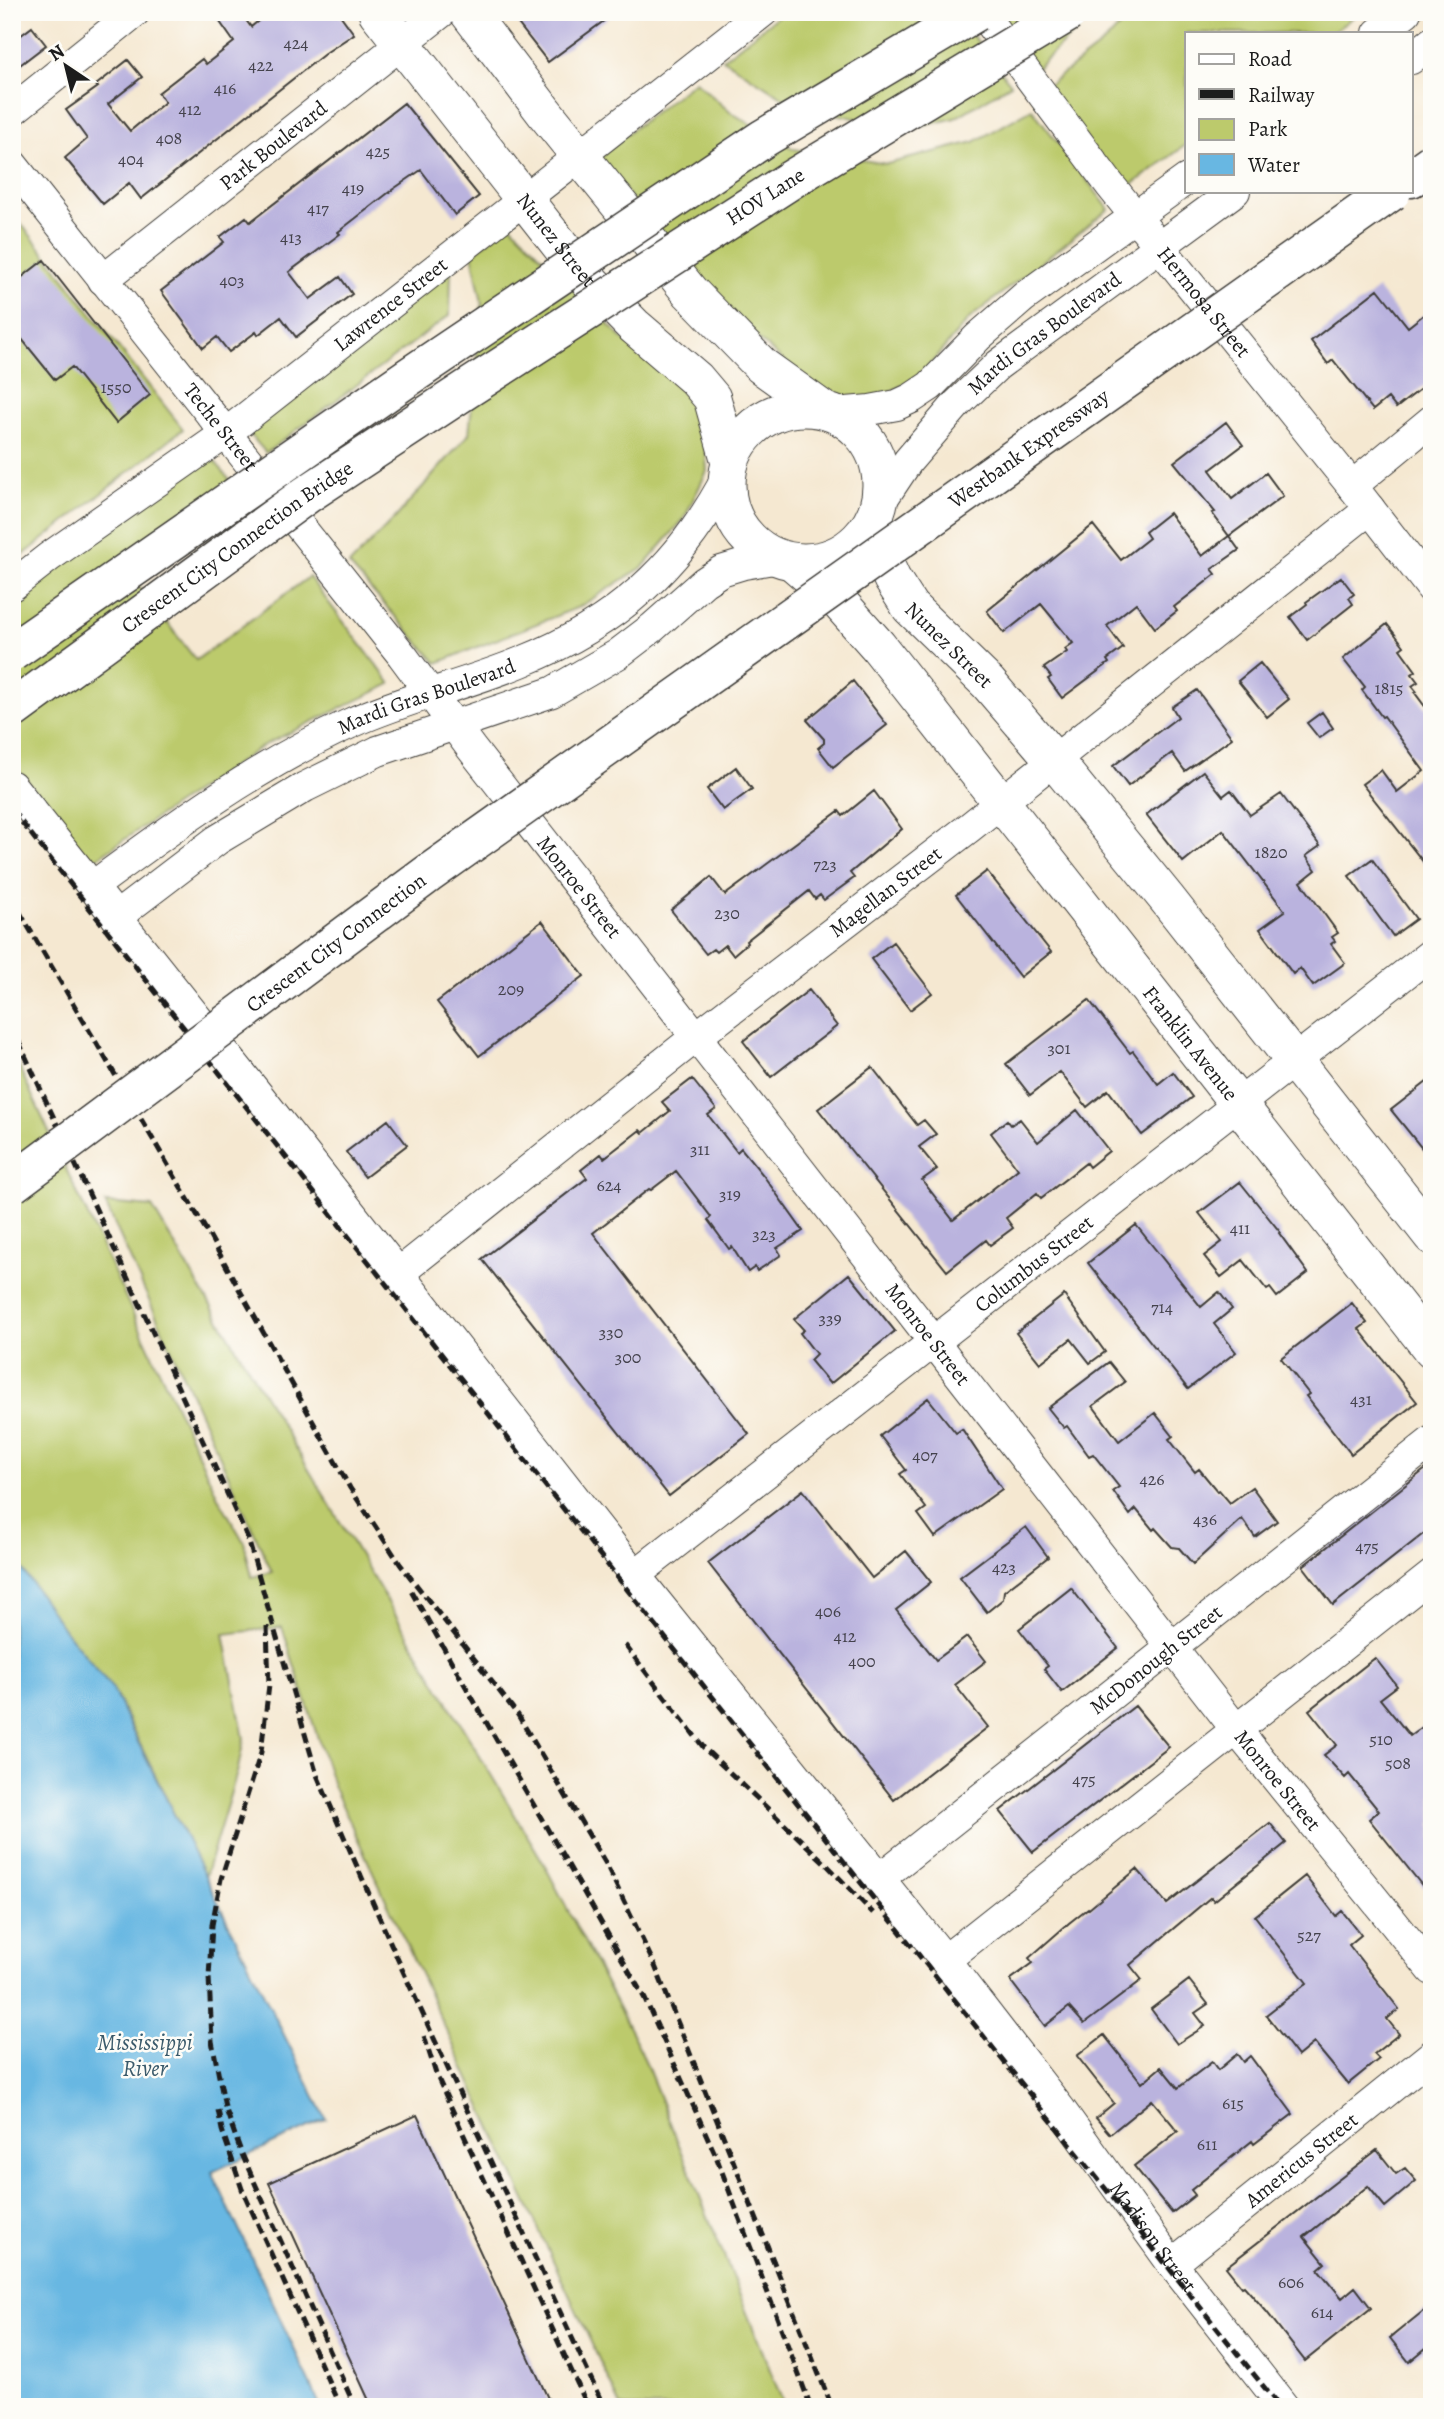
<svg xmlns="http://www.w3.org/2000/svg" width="1444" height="2419" viewBox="0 0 1444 2419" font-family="Alegreya,serif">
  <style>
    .green { fill: #bcca6c; stroke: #6c7344; stroke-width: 2 }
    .water { fill: #68b7e2; stroke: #426a7f; stroke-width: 2 }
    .building { fill: #bab3de }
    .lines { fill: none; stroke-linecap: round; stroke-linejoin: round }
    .minor-casing { stroke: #3d3b37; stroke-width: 32 }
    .major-casing { stroke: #3d3b37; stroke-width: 39 }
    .highway-casing { stroke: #3d3b37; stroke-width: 41 }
    .minor { stroke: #fff; stroke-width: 30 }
    .major { stroke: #fff; stroke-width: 37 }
    .highway { stroke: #fff; stroke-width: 38 }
    .rail { stroke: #1c1c1c; stroke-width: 5; stroke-dasharray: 10 5; stroke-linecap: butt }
    .highway-bridge-casing { stroke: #3d3b37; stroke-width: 41; stroke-linecap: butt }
    .highway-bridge { stroke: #fff; stroke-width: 38 }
    .labels { text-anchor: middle; stroke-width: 5; stroke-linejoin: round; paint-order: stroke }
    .number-label { font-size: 18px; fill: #44424c }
    .street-label { font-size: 21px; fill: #1c1c1c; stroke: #fdfcf7 }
    .water-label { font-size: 23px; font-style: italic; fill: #3a5a6b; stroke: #fdfcf7 }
  </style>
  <rect width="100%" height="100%" fill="#fdfcf7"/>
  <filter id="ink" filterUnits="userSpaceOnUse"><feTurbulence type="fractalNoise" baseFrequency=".0143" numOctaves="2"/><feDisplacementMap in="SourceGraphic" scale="14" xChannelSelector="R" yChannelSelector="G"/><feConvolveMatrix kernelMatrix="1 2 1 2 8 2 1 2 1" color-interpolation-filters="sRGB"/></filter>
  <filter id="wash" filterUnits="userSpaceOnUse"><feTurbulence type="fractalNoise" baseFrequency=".00686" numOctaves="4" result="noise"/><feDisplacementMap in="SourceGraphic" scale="28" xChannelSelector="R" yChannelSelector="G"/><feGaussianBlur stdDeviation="1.57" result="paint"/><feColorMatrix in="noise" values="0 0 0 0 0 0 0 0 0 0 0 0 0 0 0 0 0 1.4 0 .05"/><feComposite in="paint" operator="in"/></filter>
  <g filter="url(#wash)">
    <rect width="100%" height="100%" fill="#f5e8d1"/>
    <path class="green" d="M783,12H954L1011,84L955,118L906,130L793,104L723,59Z
      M994,12H1096L1037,68Z
      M1133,12H1360L1332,33H1187V144L1125,190L1046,87L1107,40Z
      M695,81L730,112L794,149L887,164L974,142L1032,109L1109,209L969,319L921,375L872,402L823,395L709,297L598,156Z
      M12,212L183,429L12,564Z
      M510,224L623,339L675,380L704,427L707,471L684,519L643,567L579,607L437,663L349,565L397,516L469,434L482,303L472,254Z
      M451,269L450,315L266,453L245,429Z
      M210,455L232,483L121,563L196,660L309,577L391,684L264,745L91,862L12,762V603Z
      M12,1052L218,1497L244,1542L252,1577L272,1572L105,1203L152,1207L543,1862L641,2051L785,2407H621L334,1788L282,1627L224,1634L244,1739L238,1769L205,1877L113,1689L66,1632L12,1555Z"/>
    <path class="water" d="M12,1555L66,1632L113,1689L130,1726L326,2119L212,2172L321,2407H12Z"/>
    <g id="blocks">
      <path class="building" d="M213,12H240L251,27L269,12H338L354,34L327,52L141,199L129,183L103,204L65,158L87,139L66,110L98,87L96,85L128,60L142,77L108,104L130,131L165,102L158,93L202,59L206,64L234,42Z
        M509,12H616L548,62Z
        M32,27L46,45L12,71V42Z
        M404,103L479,196L455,215L421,170L392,190L338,232L340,234L289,272L310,299L340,277L352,294L296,337L281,317L258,335L256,332L229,352L217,337L203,348L161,291L224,242L220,237L246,217L250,222Z
        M44,260L150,395L116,423L72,367L55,380L12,327V285Z
        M1378,289L1408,327L1432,308V380L1396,408L1388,398L1373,410L1333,360L1328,364L1311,341Z
        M1226,422L1243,445L1210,470L1232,499L1266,473L1283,496L1229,536L1212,513L1215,512L1174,462Z
        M1169,513L1202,556L1229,536L1239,550L1212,569L1216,574L1174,607L1177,611L1155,628L1136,603L1107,626L1123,648L1107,660L1109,663L1062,698L1048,679L1051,677L1044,668L1067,652L1065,649L1073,643L1041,604L1004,633L987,611L1093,525L1121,560L1149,538L1145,532Z
        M1341,577L1354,594L1349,598L1353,604L1307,640L1290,617L1307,604L1306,602Z
        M1387,624L1404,646L1400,649L1416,671L1412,674L1418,682L1412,686L1417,692L1415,693L1432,716V873L1362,784L1381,770L1397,792L1424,771L1384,716L1382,717L1362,690L1365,687L1343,659Z
        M1260,663L1289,699L1267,717L1238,681Z
        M853,681L887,725L833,767L818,748L824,743V739L807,720Z
        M1197,690L1232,738L1185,771L1172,753L1128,786L1113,766L1178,717L1172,707Z
        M1322,712L1333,728L1319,738L1307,723Z
        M736,767L752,789L723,810L707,789Z
        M1203,771L1223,796L1231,790L1250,815L1281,794L1320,846L1306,856L1316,870L1301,882L1338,933L1332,937L1335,941L1331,944L1345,963L1313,986L1300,968L1293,974L1260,929L1285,911L1223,830L1183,862L1146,815Z
        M874,791L902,829L850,873L854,878L824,900L820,895L815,899L809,891L746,941L747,943L733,955L725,945L716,952L713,949L706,954L671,910L711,877L725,895L839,811L843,816Z
        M1372,859L1416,919L1393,936L1349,876Z
        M987,871L1051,952L1020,977L956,895Z
        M542,921L584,976L479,1056L437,1002Z
        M893,942L932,993L910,1010L871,959Z
        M809,990L837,1026L771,1077L743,1041Z
        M1089,1000L1130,1053L1133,1051L1158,1084L1173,1072L1192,1097L1142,1135L1108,1090L1087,1107L1060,1072L1030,1095L1006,1064Z
        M872,1067L917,1125L924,1120L936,1134L919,1147L937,1169L922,1180L953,1220L1018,1169L991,1133L1007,1120L1011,1125L1020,1119L1038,1142L1077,1110L1109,1151L1089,1167L1086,1163L1041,1198L1037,1193L1006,1218L1013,1228L990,1245L986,1240L947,1271L818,1109Z
        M1432,1078V1161L1391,1110Z
        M692,1079L716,1109L708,1115L737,1152L741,1148L763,1175L803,1231L777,1248L781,1255L757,1271L755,1267L748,1272L732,1247L729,1249L708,1220L711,1217L676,1171L651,1190L649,1189L593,1233L749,1434L669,1496L482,1259L587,1178L581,1170L601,1154L604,1158L640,1130L643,1133L670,1111L662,1102Z
        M388,1120L407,1145L365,1177L346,1152Z
        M1240,1182L1280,1232L1279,1233L1308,1273L1277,1297L1270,1288L1267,1290L1243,1260L1221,1277L1204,1256L1222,1242L1199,1213Z
        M1136,1225L1201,1307L1219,1292L1232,1309L1214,1324L1236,1352L1188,1389L1088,1263Z
        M849,1274L895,1331L830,1384L810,1360L816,1354L800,1333L804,1330L794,1319Z
        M1064,1295L1105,1352L1090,1363L1071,1339L1040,1363L1016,1333Z
        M1352,1303L1367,1323L1359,1329L1417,1402L1351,1454L1306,1396L1309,1394L1281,1358Z
        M1109,1362L1125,1382L1093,1406L1119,1441L1155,1413L1173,1436L1169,1439L1195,1472L1199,1469L1217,1491L1219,1490L1230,1503L1252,1487L1277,1521L1255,1537L1242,1519L1193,1564L1179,1548L1172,1547L1155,1528L1153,1530L1136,1509L1130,1515L1113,1491L1119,1487L1093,1454L1089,1456L1067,1426L1064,1428L1048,1408Z
        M928,1398L956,1433L962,1429L1002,1489L935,1537L918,1514L926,1508L900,1474L906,1470L880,1436Z
        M1432,1464V1527L1333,1605L1303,1566Z
        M803,1490L872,1578L906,1551L931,1582L896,1610L936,1660L967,1637L986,1661L955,1685L988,1727L894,1800L708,1563Z
        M1026,1527L1048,1557L1004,1591L1003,1599L987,1612L960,1577Z
        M1071,1588L1118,1648L1062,1692L1044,1669L1048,1666L1019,1629Z
        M1375,1658L1397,1686L1380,1699L1410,1736L1432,1720V1898L1369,1819L1379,1811L1349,1774L1345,1778L1324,1755L1337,1745L1309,1710Z
        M1135,1706L1169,1747L1033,1852L1000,1811Z
        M1270,1823L1286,1843L1214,1901L1211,1897L1130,1965L1142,1980L1084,2024L1069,2007L1045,2026L1010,1980L1033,1963L1029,1958L1069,1923L1088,1908L1089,1909L1137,1869L1167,1904Z
        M1305,1876L1336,1916L1342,1911L1361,1935L1349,1945L1399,2009L1387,2019L1399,2034L1374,2054L1379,2059L1348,2084L1314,2043L1298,2056L1266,2015L1307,1983L1255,1916Z
        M1189,1980L1208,2004L1195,2013L1205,2026L1177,2044L1151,2009Z
        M1104,2035L1142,2083L1161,2067L1178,2088L1212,2062L1218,2070L1237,2054L1243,2062L1250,2056L1293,2114L1254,2144L1252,2141L1191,2190L1195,2195L1172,2213L1134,2166L1178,2131L1152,2100L1110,2134L1096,2118L1114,2103L1077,2056Z
        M417,2115L552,2407H372L269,2183Z
        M1377,2150L1396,2174L1405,2168L1416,2181L1385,2207L1368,2186L1304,2237L1325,2263L1318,2269L1342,2298L1355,2287L1371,2308L1305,2361L1266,2311L1244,2286L1242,2287L1226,2267Z
        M1432,2304V2343L1409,2362L1390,2338Z"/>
    </g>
  </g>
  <g filter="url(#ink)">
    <use href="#blocks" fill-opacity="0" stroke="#3d3b37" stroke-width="2"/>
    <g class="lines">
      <defs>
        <g id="minor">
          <path id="s1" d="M981,12L1110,185L1352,486L1432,589"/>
          <path d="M1378,33L1406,12"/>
          <path d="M1411,59L1432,42"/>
          <path d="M12,111L135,12"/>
          <path id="s2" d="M12,164L402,655L471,748L1235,1728L1432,1970"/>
          <path id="s3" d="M103,280L442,12"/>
          <path d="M834,413L870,410L897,405L912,398L930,386L978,337L1024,297L1187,179"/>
          <path d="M1352,486L1432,420"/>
          <path id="s4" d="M880,503L908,461L957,404L998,365L1235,191"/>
          <path id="s5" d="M12,586L49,557L225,434L763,12"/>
          <path id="s6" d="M12,786L260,1097L635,1575L945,1960L1061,2110L1172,2264L1284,2407"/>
          <path id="s7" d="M92,887C174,826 258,765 351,723C406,698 465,685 521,662C616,624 681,566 728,475"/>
          <path d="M116,917L217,840L305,787L378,751L552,692L618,654L652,628L704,582L721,571L744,564L779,558"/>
          <path id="s8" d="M399,1273L696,1037L970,827L1370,509"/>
          <path id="s9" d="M635,1575L1432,953"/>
          <path id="s10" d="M880,1878L1432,1441"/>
          <path d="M945,1960L1432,1575"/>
          <path id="s11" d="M1172,2264L1432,2055"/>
        </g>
        <g id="major">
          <path id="s12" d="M377,12L582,273L633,325L696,379L712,398L730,462"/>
          <path d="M468,12L545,113L690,292L762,366L822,409"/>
          <circle cx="804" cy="485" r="77"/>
          <path id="s13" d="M875,516L877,546L892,579L910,607L988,683L1053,759L1167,899L1432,1236"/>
          <path id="s14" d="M793,562L839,602L878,646L1432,1350"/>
        </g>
        <path id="highway" d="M1411,178L1432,163"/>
      </defs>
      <use href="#minor" class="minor-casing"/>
      <use href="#major" class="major-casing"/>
      <use href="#highway" class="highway-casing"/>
      <use href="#minor" class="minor"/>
      <use href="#major" class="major"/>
      <use href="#highway" class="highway"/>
      <path class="rail" d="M12,810L667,1640L1280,2407
        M12,899L209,1235L350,1488L400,1564L518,1715L606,1864L655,1966L832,2407
        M12,1027L248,1539L317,1775L402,1969L604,2407
        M411,1591L645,1999L716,2156L811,2407
        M267,1626L269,1685L261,1752L221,1879L212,1925L209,1977L212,2041L225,2107L241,2152L355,2407
        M625,1645L704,1748L824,1862L873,1913
        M424,2036L436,2074L588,2407
        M218,2110L222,2130L242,2189L340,2407"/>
      <defs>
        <g id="highway-bridge">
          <path d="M12,652L407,378L764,138L976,12"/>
          <path id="s15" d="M12,710L306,495L467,389L792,179L1069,12"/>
          <path id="s16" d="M12,1184L428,874L1392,191"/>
        </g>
      </defs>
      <use href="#highway-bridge" class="highway-bridge-casing"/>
      <use href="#highway-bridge" class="highway-bridge"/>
    </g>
  </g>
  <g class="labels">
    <g class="number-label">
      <text x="296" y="49">424</text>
      <text x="261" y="71">422</text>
      <text x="225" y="94">416</text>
      <text x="190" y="115">412</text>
      <text x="169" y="144">408</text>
      <text x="378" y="157">425</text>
      <text x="131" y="165">404</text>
      <text x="353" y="194">419</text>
      <text x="318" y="214">417</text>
      <text x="291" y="243">413</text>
      <text x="232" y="286">403</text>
      <text x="116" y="393">1550</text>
      <text x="1389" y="694">1815</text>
      <text x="1271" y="858">1820</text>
      <text x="825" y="870">723</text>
      <text x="727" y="919">230</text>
      <text x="511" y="995">209</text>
      <text x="1059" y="1054">301</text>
      <text x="700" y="1155">311</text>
      <text x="609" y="1191">624</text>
      <text x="730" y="1200">319</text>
      <text x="1240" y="1234">411</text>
      <text x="764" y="1240">323</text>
      <text x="1162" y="1313">714</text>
      <text x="830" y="1324">339</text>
      <text x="611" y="1338">330</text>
      <text x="628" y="1363">300</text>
      <text x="1361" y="1405">431</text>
      <text x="925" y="1461">407</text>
      <text x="1152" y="1485">426</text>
      <text x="1205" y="1525">436</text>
      <text x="1367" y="1552">475</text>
      <text x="1004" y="1573">423</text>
      <text x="828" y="1617">406</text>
      <text x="845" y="1642">412</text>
      <text x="862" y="1667">400</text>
      <text x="1381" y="1745">510</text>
      <text x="1398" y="1769">508</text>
      <text x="1084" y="1785">475</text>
      <text x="1309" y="1941">527</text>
      <text x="1233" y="2109">615</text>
      <text x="1207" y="2150">611</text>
      <text x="1291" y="2288">606</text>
      <text x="1322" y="2318">614</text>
    </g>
    <g class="street-label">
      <text dy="7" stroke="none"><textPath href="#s3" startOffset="217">Park Boulevard</textPath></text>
      <text dy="7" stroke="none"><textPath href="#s15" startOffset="912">HOV Lane</textPath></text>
      <text dy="7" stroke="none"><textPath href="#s12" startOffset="290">Nunez Street</textPath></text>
      <text dy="7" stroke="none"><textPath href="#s1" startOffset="366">Hermosa Street</textPath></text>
      <text dy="7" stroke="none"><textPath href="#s5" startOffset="472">Lawrence Street</textPath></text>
      <text dy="7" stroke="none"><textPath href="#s4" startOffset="238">Mardi Gras Boulevard</textPath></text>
      <text dy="7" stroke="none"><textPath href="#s2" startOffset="336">Teche Street</textPath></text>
      <text dy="7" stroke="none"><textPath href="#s16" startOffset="1255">Westbank Expressway</textPath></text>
      <text dy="7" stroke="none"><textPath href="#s15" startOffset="278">Crescent City Connection Bridge</textPath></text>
      <text dy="7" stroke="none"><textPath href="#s13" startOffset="154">Nunez Street</textPath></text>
      <text dy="7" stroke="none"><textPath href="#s7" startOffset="387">Mardi Gras Boulevard</textPath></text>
      <text dy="7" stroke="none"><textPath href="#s2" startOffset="919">Monroe Street</textPath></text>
      <text dy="7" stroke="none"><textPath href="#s8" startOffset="618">Magellan Street</textPath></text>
      <text dy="7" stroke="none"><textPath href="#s16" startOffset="404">Crescent City Connection</textPath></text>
      <text dy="7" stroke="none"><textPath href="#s14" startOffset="625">Franklin Avenue</textPath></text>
      <text dy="7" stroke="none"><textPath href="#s9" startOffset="506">Columbus Street</textPath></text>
      <text dy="7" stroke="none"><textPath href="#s2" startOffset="1486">Monroe Street</textPath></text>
      <text dy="7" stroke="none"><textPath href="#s10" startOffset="352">McDonough Street</textPath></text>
      <text dy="7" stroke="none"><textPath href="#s2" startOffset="2053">Monroe Street</textPath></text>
      <text dy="7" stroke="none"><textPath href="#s11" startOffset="166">Americus Street</textPath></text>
      <text dy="7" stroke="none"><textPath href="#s6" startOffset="1846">Madison Street</textPath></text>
    </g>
    <g class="water-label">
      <text x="145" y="2050">Mississippi<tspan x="145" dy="26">River</tspan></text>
    </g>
  </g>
  <rect width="1444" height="2419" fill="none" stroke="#fdfcf7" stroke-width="42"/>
  <rect x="1185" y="32" width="228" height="161" fill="#fdfcf7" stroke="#a3a29f" stroke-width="2"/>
  <rect x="1199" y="54" width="35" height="10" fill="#ffffff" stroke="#a3a29f" stroke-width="2"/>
  <text x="1248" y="66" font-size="21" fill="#1c1c1c">Road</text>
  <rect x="1199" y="89" width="35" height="10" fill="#1c1c1c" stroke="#a3a29f" stroke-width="2"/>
  <text x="1248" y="102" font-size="21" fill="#1c1c1c">Railway</text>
  <rect x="1199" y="119" width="35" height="21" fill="#bcca6c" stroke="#a3a29f" stroke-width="2"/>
  <text x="1248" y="136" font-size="21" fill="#1c1c1c">Park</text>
  <rect x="1199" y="154" width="35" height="21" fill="#68b7e2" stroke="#a3a29f" stroke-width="2"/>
  <text x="1248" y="172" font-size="21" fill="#1c1c1c">Water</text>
  <g transform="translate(66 66) rotate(325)" stroke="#fdfcf7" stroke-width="5" paint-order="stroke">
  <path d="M0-5L12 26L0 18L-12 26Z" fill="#1c1c1c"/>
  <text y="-10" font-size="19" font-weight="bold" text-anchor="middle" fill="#1c1c1c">N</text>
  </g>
</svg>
